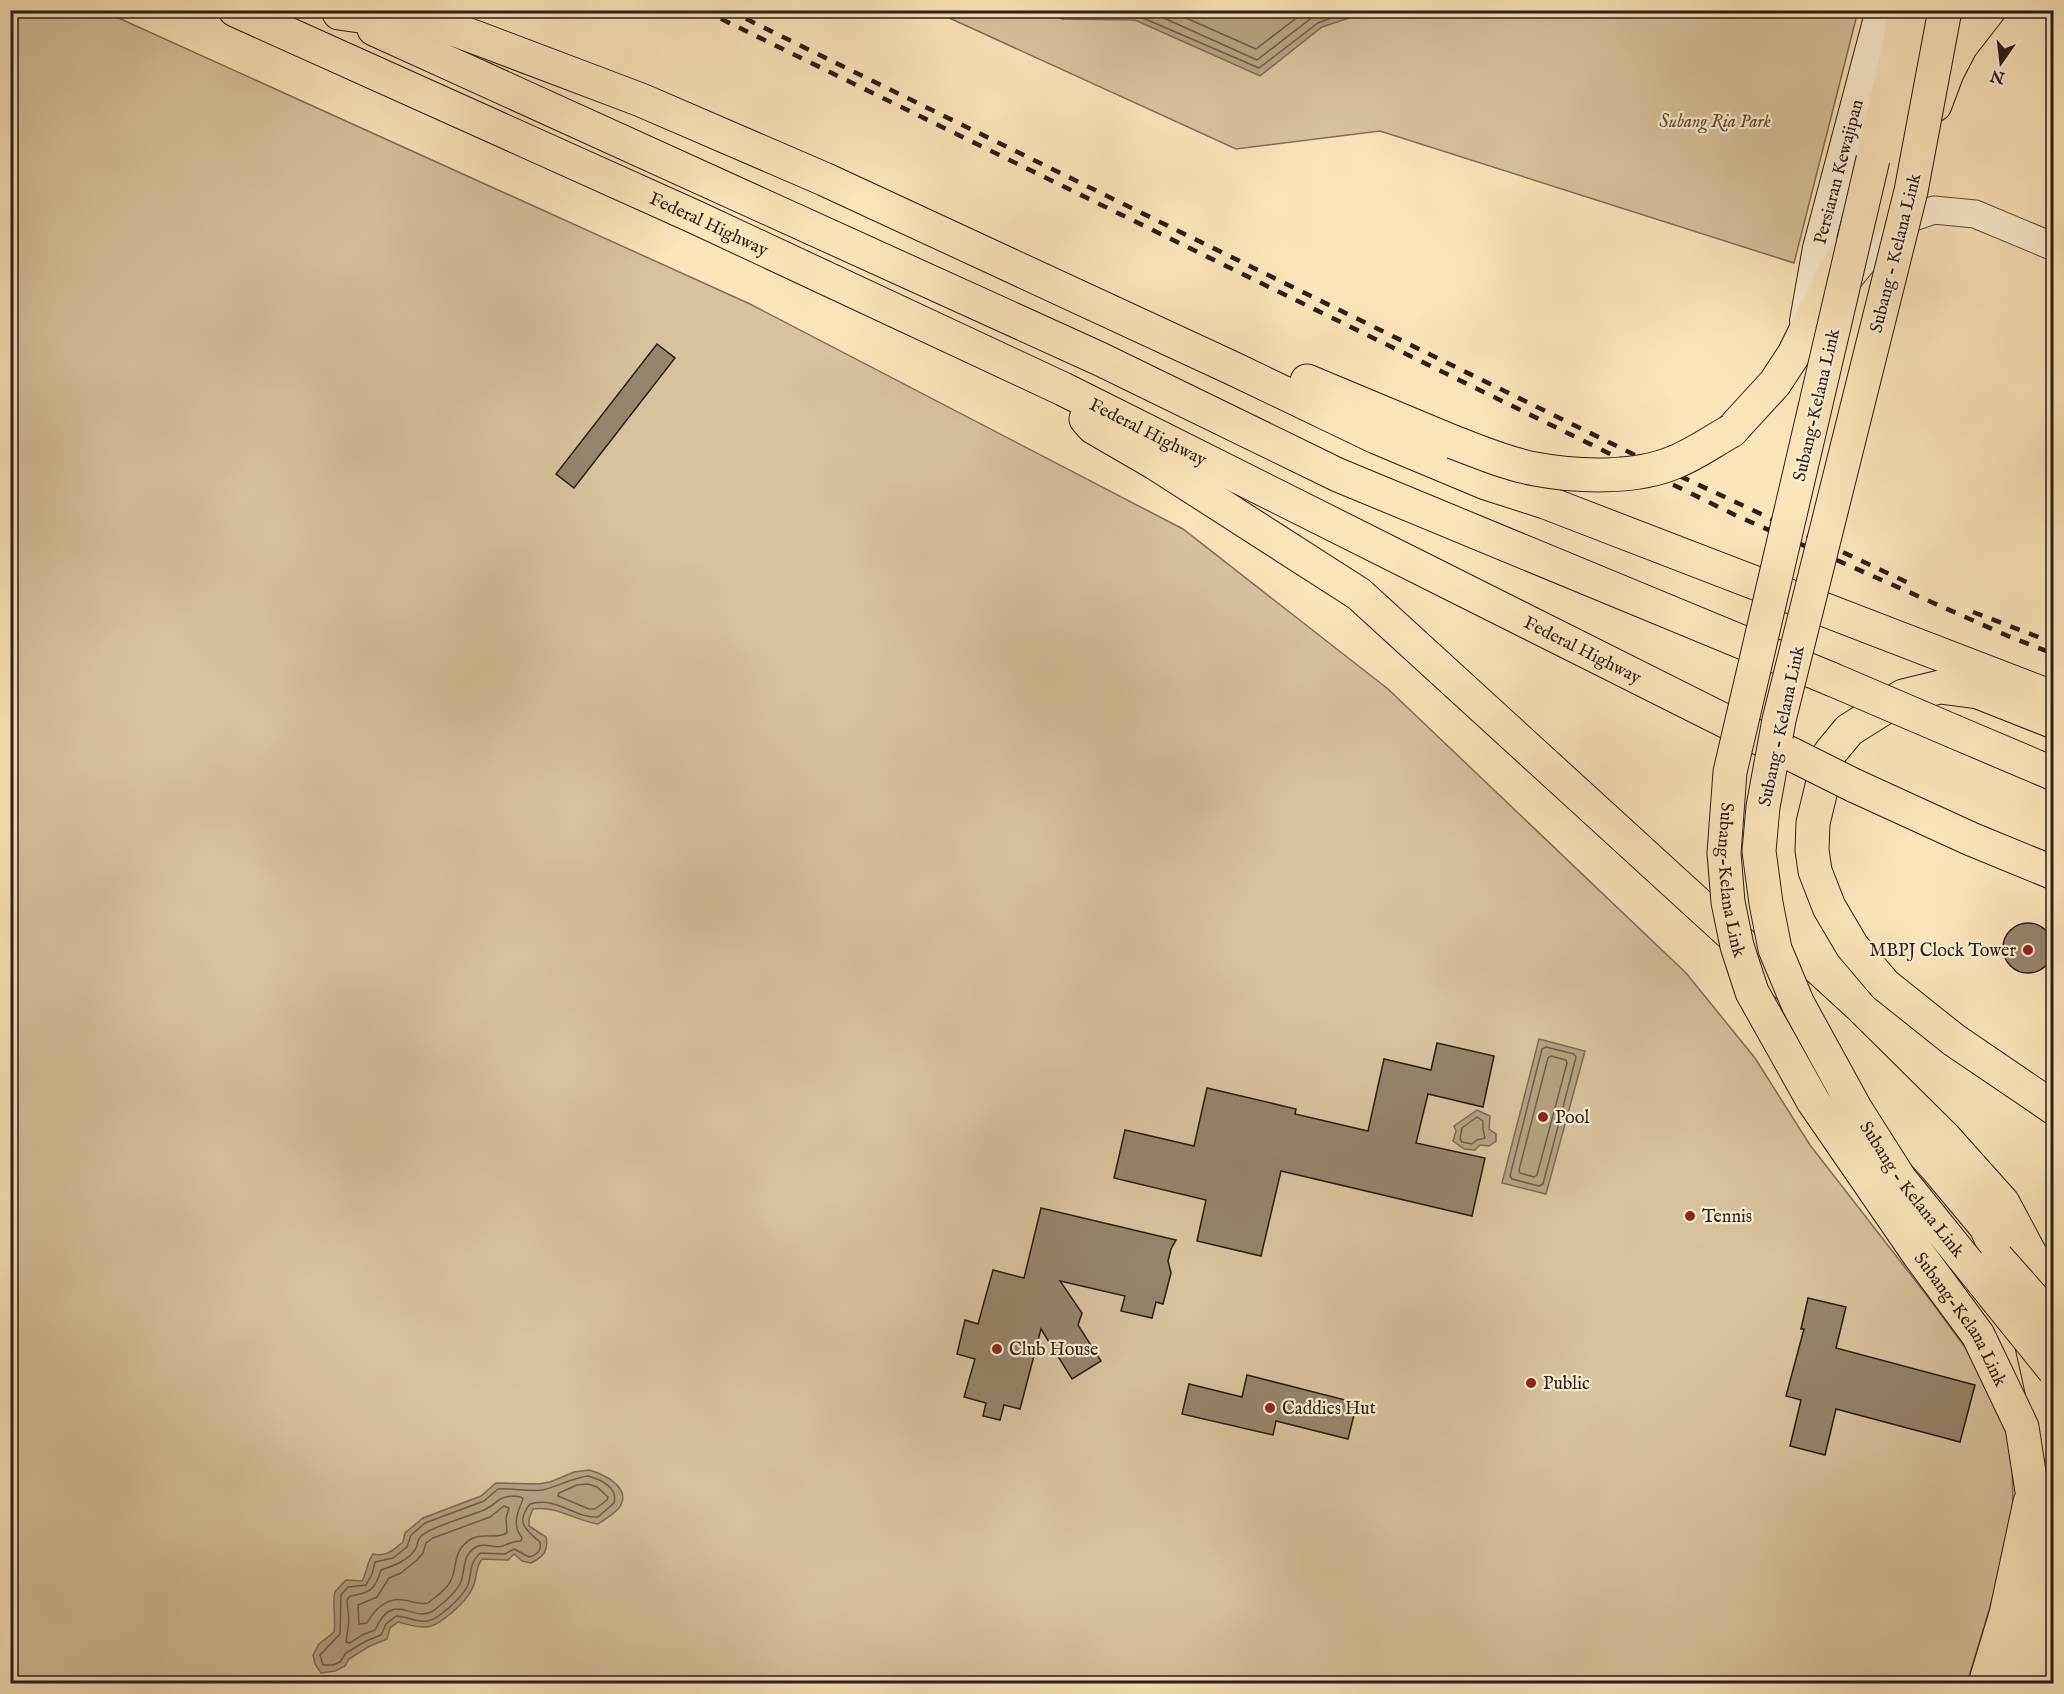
<svg xmlns="http://www.w3.org/2000/svg" width="2064" height="1694" viewBox="0 0 2064 1694" font-family="'IM FELL English',serif">
  <style>
    .green { fill: #d6c39c; stroke: #80705a; stroke-width: 1.5 }
    .water { fill: #b3a181; stroke: #7d6c57; stroke-width: 1.5 }
    .lines { fill: none; stroke-linecap: round; stroke-linejoin: round }
    .shore { stroke: #6f5f4c; stroke-width: 1.5 }
    .building { fill: #96856b; stroke: #2b1d18; stroke-width: 1.5 }
    .tertiary-casing { stroke: #5e4f40; stroke-width: 29 }
    .secondary-casing { stroke: #2b1d18; stroke-width: 32 }
    .primary-casing { stroke: #2b1d18; stroke-width: 35 }
    .trunk-casing { stroke: #2b1d18; stroke-width: 35 }
    .tertiary { stroke: #fbeed0; stroke-width: 27 }
    .secondary { stroke: #fbeed0; stroke-width: 30 }
    .primary { stroke: #f9e5b7; stroke-width: 33 }
    .trunk { stroke: #f9e5b7; stroke-width: 33 }
    .rail { stroke: #2b1d18; stroke-width: 4.5; stroke-dasharray: 10 10; stroke-linecap: butt }
    .primary-bridge-casing { stroke: #2b1d18; stroke-width: 35; stroke-linecap: butt }
    .trunk-bridge-casing { stroke: #2b1d18; stroke-width: 35; stroke-linecap: butt }
    .primary-bridge { stroke: #f9e5b7; stroke-width: 33 }
    .trunk-bridge { stroke: #f9e5b7; stroke-width: 33 }
    .poi-dot { fill: #8f2418; stroke: #fbeed0; stroke-width: 2 }
    .labels { text-anchor: middle; stroke-width: 4.5; stroke-linejoin: round; paint-order: stroke }
    .park-label { font-size: 18px; font-style: italic; fill: #5e4f40; stroke: #fbeed0 }
    .street-label { font-size: 18px; fill: #2b1d18; stroke: #fbeed0 }
    .poi-label { font-size: 18px; fill: #2b1d18; stroke: #fbeed0; text-anchor: start }
  </style>
  <rect width="100%" height="100%" fill="#f9e5b7"/>
  <filter id="stains"><feTurbulence type="fractalNoise" baseFrequency=".00333" numOctaves="4"/><feColorMatrix values="0 0 0 0 .2 0 0 0 0 .09 0 0 0 0 .02 0 0 0 .5 -.17"/></filter>
  <radialGradient id="worn" r=".72"><stop offset=".6" stop-color="#630" stop-opacity="0"/><stop offset="1" stop-color="#630" stop-opacity=".3"/></radialGradient>
  <path class="green" d="M11,11H103L750,304L1183,529L1388,689L1686,973L1755,1058L1810,1145L1928,1297L1981,1369L2002,1411L2012,1456L2013,1511L2003,1564L1967,1683L11,1684Z
    M934,11H1858L1794,263L1380,131L1236,149Z"/>
  <path class="water" d="M1047,11H1370L1322,27L1260,76L1135,20L1062,19Z
    M1539,1039L1585,1051L1546,1194L1502,1183Z
    M1477,1110L1490,1116L1489,1129L1496,1134V1141L1489,1146L1480,1145L1475,1150L1464,1149L1453,1141L1456,1131L1454,1126Z
    M589,1470C603,1474 630,1486 621,1505C617,1513 605,1519 598,1524C576,1521 556,1505 533,1509L529,1519V1526L546,1537C549,1551 543,1557 531,1563L522,1561L514,1554L508,1560L482,1559C474,1570 478,1578 472,1589C467,1601 439,1627 426,1627C417,1628 407,1624 398,1622L390,1628L387,1639L368,1647L349,1659L345,1666L335,1671L321,1673L315,1664L313,1655L319,1644L334,1632C336,1622 332,1598 335,1592C338,1588 342,1584 346,1580L362,1581C367,1572 367,1562 373,1554C387,1557 393,1550 403,1542L405,1533L423,1518L481,1496L496,1483L538,1484L550,1482L574,1472Z"/>
  <g class="lines">
    <path class="shore" d="M1059,10L1064,13L1136,15L1259,68L1318,23L1352,10
      M1146,10L1257,60L1314,16L1329,10
      M1168,10L1256,49L1307,10
      M1546,1047L1574,1054L1576,1057L1543,1184L1539,1186L1512,1179L1510,1176L1542,1049Z
      M1551,1056L1566,1060L1567,1063L1537,1175L1534,1177L1520,1173L1519,1170L1548,1058Z
      M1477,1117L1483,1121V1129L1485,1138L1477,1140L1472,1144L1462,1142L1460,1139L1462,1128Z
      M588,1476C602,1480 618,1487 614,1503L598,1517C572,1518 558,1496 530,1504C515,1523 526,1530 540,1542C542,1550 537,1555 529,1557L514,1549L505,1554L480,1553C467,1566 473,1574 467,1587C462,1597 439,1619 428,1621C417,1623 407,1616 396,1616L386,1624L381,1635L366,1641L346,1653L340,1662L333,1665H323L320,1655L340,1634L341,1595L348,1587L366,1585L372,1574L375,1562L393,1558L407,1547L411,1535L425,1523L484,1501L498,1489C513,1488 528,1492 542,1490C558,1487 571,1478 588,1476Z
      M588,1484L597,1487L608,1497L607,1500L595,1509H589L558,1496L559,1493L577,1485Z
      M514,1496L521,1497L523,1499C517,1513 512,1525 522,1538L521,1541C513,1541 510,1543 503,1546C495,1549 484,1542 476,1547C461,1556 466,1571 460,1584C455,1593 441,1605 433,1611C412,1624 394,1588 375,1630L362,1635L350,1643L346,1642L349,1621L347,1600L350,1596C370,1593 375,1590 381,1570C393,1566 410,1560 416,1548C418,1543 417,1540 421,1536C434,1525 469,1517 486,1509C500,1502 496,1497 514,1496Z
      M504,1506L509,1508L506,1518L507,1533C494,1540 483,1532 471,1539C452,1551 458,1565 451,1580C448,1589 435,1597 428,1603C419,1605 412,1601 403,1600C387,1597 374,1610 367,1623L359,1624L358,1605L377,1597L389,1578L401,1573L417,1560L423,1553L426,1543L433,1538L490,1517Z"/>
  </g>
  <path class="building" d="M657,344L675,358L574,488L556,474Z
    M2003 948a25 25 0 1 1 50 0a25 25 0 1 1-50 0Z
    M1437,1043L1494,1056L1483,1107L1428,1094L1416,1143L1485,1158L1472,1216L1281,1171L1261,1256L1197,1241L1206,1200L1114,1178L1125,1130L1194,1146L1207,1088L1296,1109L1295,1114L1368,1131L1384,1059L1431,1070Z
    M1041,1208L1176,1240L1171,1249L1168,1261L1171,1273L1163,1304L1156,1302L1152,1318L1121,1311L1125,1296L1060,1281L1082,1313L1078,1325L1101,1361L1072,1379L1041,1329L1020,1409L1004,1405L1000,1420L983,1416L986,1403L964,1397L975,1359L957,1354L965,1320L978,1324L993,1270L1024,1278Z
    M1808,1298L1846,1307L1836,1348L1975,1385L1960,1442L1836,1409L1825,1455L1790,1446L1801,1400L1786,1396L1804,1329H1801Z
    M1247,1375L1357,1403L1348,1439L1276,1421L1273,1435L1182,1414L1189,1384L1242,1397Z"/>
  <g class="lines">
    <defs>
      <path id="tertiary" d="M1843,286L1862,263L1902,221L1934,210L1975,214L2054,247"/>
      <g id="secondary">
        <path id="s1" d="M1805,321L1818,248L1881,10"/>
      </g>
      <path id="primary" d="M1935,105L1947,73L1961,46L1989,10
        M1873,159L1907,10
        M1985,1684L2006,1614L2030,1502"/>
      <g id="trunk">
        <path id="s2" d="M235,10L695,217L1063,389L1793,755"/>
        <path d="M339,13L456,30L641,100L824,179L1232,368L1376,437L1486,483L1545,502L2054,698"/>
        <path d="M374,29L1100,359L1338,475L1831,679"/>
        <path d="M1307,381L1453,442"/>
        <path d="M1086,419L1093,427L1155,463L1359,594L1837,1031L1945,1138L2003,1203L2035,1263L2054,1316"/>
        <path d="M1731,431L1775,383L1794,354L1837,267L1869,218L1891,176L1926,31"/>
        <path d="M2054,722L1978,692L1940,687L1903,696L1849,730L1830,753L1813,823L1812,850L1815,871L1829,907L1852,946L1885,985L1954,1040L2054,1108"/>
        <path d="M1955,732L2054,774"/>
        <path d="M1853,785L1971,839L2054,873"/>
        <path d="M1857,1066L1877,1103L1935,1166L1986,1227L2011,1284"/>
        <path d="M2003,1684C2025,1598 2053,1512 2047,1422C2044,1393 2035,1362 2029,1332"/>
        <path d="M2034,1684L2054,1591"/>
      </g>
    </defs>
    <use href="#tertiary" class="tertiary-casing"/>
    <use href="#secondary" class="secondary-casing"/>
    <use href="#primary" class="primary-casing"/>
    <use href="#trunk" class="trunk-casing"/>
    <use href="#tertiary" class="tertiary"/>
    <use href="#secondary" class="secondary"/>
    <use href="#primary" class="primary"/>
    <use href="#trunk" class="trunk"/>
    <path class="rail" d="M703,10L1735,515L2008,636L2054,654
      M728,10L1639,457L1913,585
      M1973,612L2054,643"/>
    <defs>
      <g id="primary-bridge">
        <path id="s3" d="M1945,10L1911,191L1779,720L1763,807L1759,851L1766,903L1775,949L1798,1004L1855,1108L1900,1179L2054,1370"/>
        <path id="s4" d="M1873,159L1730,772L1724,853L1728,902L1737,946L1752,992L1813,1101L1919,1255L1978,1335L2022,1427L2032,1491"/>
      </g>
      <path id="trunk-bridge" d="M1453,442C1480,452 1507,464 1535,469C1577,477 1636,479 1675,462C1695,454 1713,441 1731,431
        M1831,679L1955,732
        M1793,755L1853,785
        M1997,1258L2054,1322"/>
    </defs>
    <use href="#primary-bridge" class="primary-bridge-casing"/>
    <use href="#trunk-bridge" class="trunk-bridge-casing"/>
    <use href="#primary-bridge" class="primary-bridge"/>
    <use href="#trunk-bridge" class="trunk-bridge"/>
  </g>
  <g class="poi-dot">
    <circle cx="2028" cy="950" r="6"/>
    <circle cx="1543" cy="1117" r="6"/>
    <circle cx="1690" cy="1216" r="6"/>
    <circle cx="997" cy="1349" r="6"/>
    <circle cx="1531" cy="1383" r="6"/>
    <circle cx="1270" cy="1408" r="6"/>
  </g>
  <g class="labels">
    <g class="park-label">
      <text x="1715" y="127">Subang Ria Park</text>
    </g>
    <g class="street-label">
      <text dy="6" stroke="none"><textPath href="#s1" startOffset="153">Persiaran Kewajipan</textPath></text>
      <text dy="6" stroke="none"><textPath href="#s2" startOffset="520">Federal Highway</textPath></text>
      <text transform="translate(1895 253) rotate(-76)" y="6">Subang - Kelana Link</text>
      <text transform="translate(1816 405) rotate(-77)" y="6">Subang-Kelana Link</text>
      <text dy="6" stroke="none"><textPath href="#s2" startOffset="1006">Federal Highway</textPath></text>
      <text dy="6" stroke="none"><textPath href="#s2" startOffset="1492">Federal Highway</textPath></text>
      <text transform="translate(1781 726) rotate(-78)" y="6">Subang - Kelana Link</text>
      <text dy="6" stroke="none"><textPath href="#s4" startOffset="738">Subang-Kelana Link</textPath></text>
      <text dy="6" stroke="none"><textPath href="#s3" startOffset="1239">Subang - Kelana Link</textPath></text>
      <text dy="6" stroke="none"><textPath href="#s4" startOffset="1242">Subang-Kelana Link</textPath></text>
    </g>
    <g class="poi-label">
      <text x="2016" y="956" text-anchor="end">MBPJ Clock Tower</text>
      <text x="1555" y="1123">Pool</text>
      <text x="1702" y="1222">Tennis</text>
      <text x="1009" y="1355">Club House</text>
      <text x="1543" y="1389">Public</text>
      <text x="1282" y="1414">Caddies Hut</text>
    </g>
  </g>
  <rect width="2064" height="1694" fill="none" stroke="#f9e5b7" stroke-width="36"/>
  <rect x="12" y="12" width="2040" height="1670" fill="none" stroke="#2b1d18" stroke-width="3"/>
  <rect x="18" y="18" width="2028" height="1658" fill="none" stroke="#2b1d18" stroke-width="1.5"/>
  <g transform="translate(2001 63) rotate(194)" stroke="#fbeed0" stroke-width="4.5" paint-order="stroke">
  <path d="M0-4.5L10 22L0 15L-10 22Z" fill="#2b1d18"/>
  <text y="-9" font-size="16" font-weight="bold" text-anchor="middle" fill="#2b1d18">N</text>
  </g>
  <rect width="100%" height="100%" filter="url(#stains)"/>
  <rect width="100%" height="100%" fill="url(#worn)"/>
</svg>
